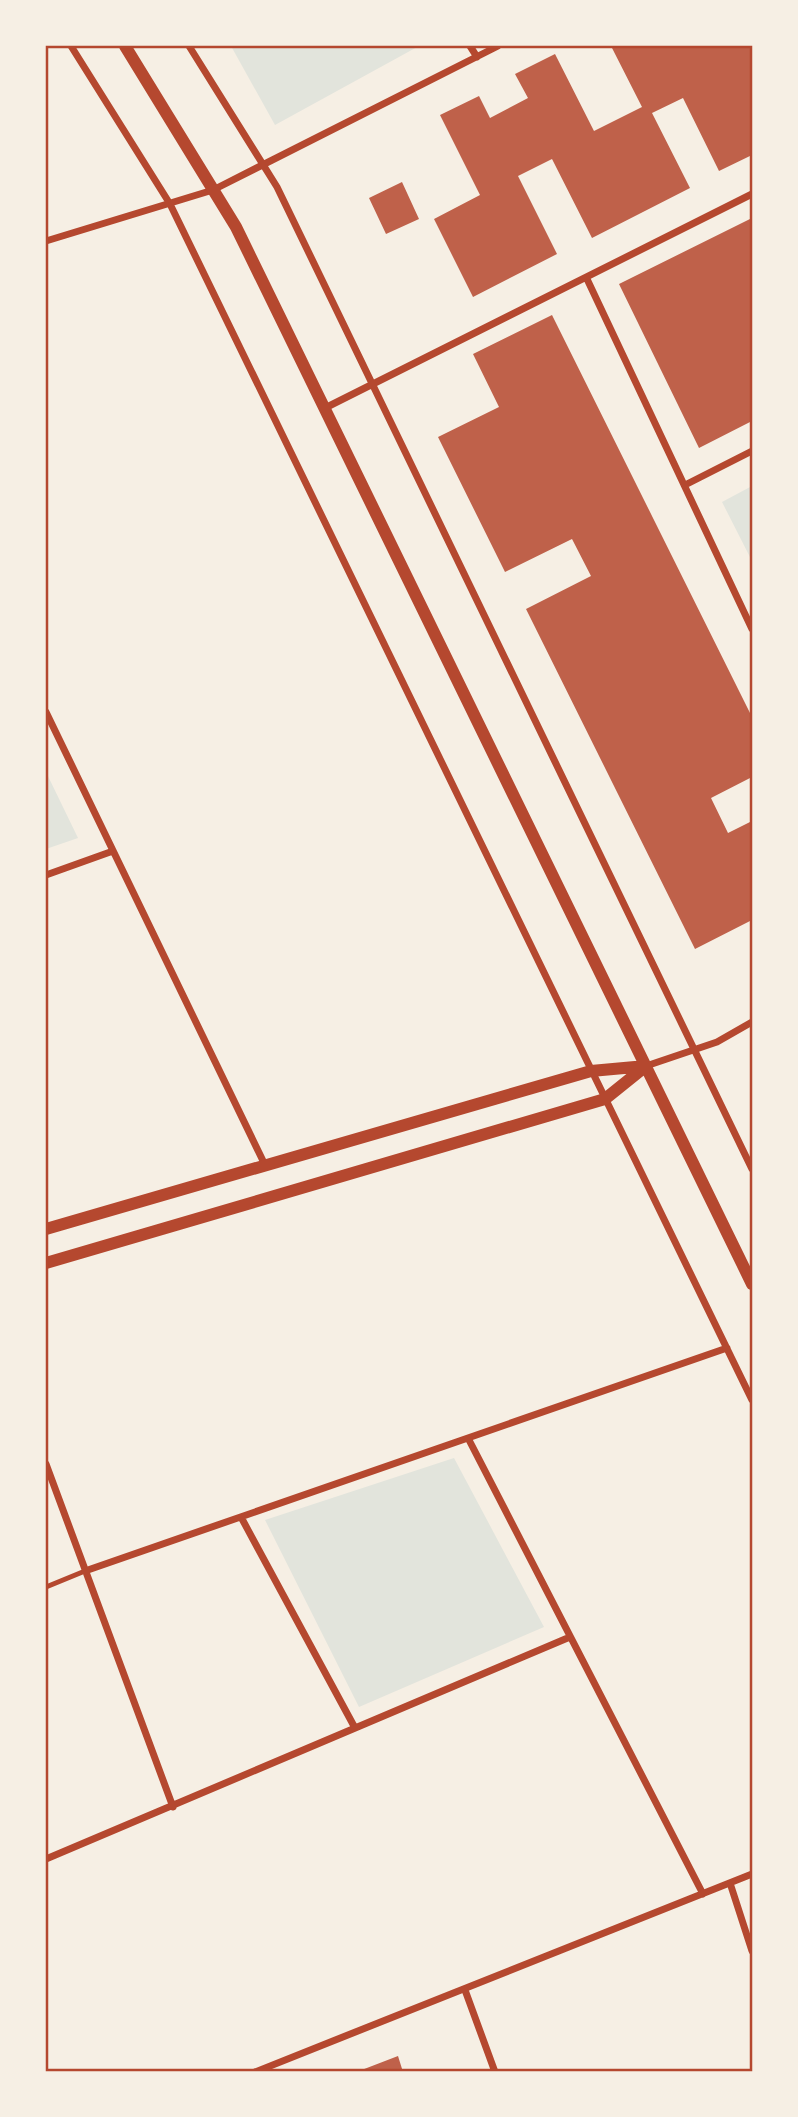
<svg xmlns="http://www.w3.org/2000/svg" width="798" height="2117" viewBox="0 0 798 2117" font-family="'IBM Plex Serif',serif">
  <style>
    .green { fill: #e2e4dc }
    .building { fill: #bf614a }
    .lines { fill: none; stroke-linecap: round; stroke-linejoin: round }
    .service { stroke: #b5482f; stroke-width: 5 }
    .minor { stroke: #b5482f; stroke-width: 7 }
    .tertiary { stroke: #b5482f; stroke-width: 12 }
    .neatline { fill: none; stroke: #b5482f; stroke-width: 2.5 }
  </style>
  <rect width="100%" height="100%" fill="#f6efe4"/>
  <path class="green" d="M231,46H419L275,125Z
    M752,486V561L722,502Z
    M46,772L78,838L46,849Z
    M454,1458L544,1627L359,1707L265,1520Z"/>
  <path class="building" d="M611,46H752V155L719,171L683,98L652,113L690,188L592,238L552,159L518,176L557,254L473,297L434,219L480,195L440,115L479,96L490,118L528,98L515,74L555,54L594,131L642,107Z
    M402,182L419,219L386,234L369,198Z
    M752,218V421L699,448L619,284Z
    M552,315L752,717V777L711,798L728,833L752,821V920L695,949L526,609L591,576L572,539L505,572L438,437L499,407L473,354Z
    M398,2056L403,2072H359V2071Z"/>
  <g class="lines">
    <path class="service" d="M46,1587L85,1571"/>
    <path class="minor" d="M71,46L170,204L752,1400
      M189,46L277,187L752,1169
      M470,46L477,57
      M46,241L213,190L498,46
      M587,279L752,629
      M325,408L752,194
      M685,485L752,451
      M46,712L265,1165
      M46,875L113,851
      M646,1066L717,1042L752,1022
      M468,1438L703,1894
      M46,1464L173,1807
      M241,1517L355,1728
      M85,1571L727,1348
      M46,1859L570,1637
      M730,1883L752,1951
      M465,1990L495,2072
      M255,2072L752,1874"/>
    <path class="tertiary" d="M125,46L236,227L752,1284
      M46,1229L591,1071L646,1066
      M46,1263L605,1099L646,1066"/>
  </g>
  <rect width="798" height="2117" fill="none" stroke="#f6efe4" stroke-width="94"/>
  <rect x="47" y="47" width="704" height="2023" class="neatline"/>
</svg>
